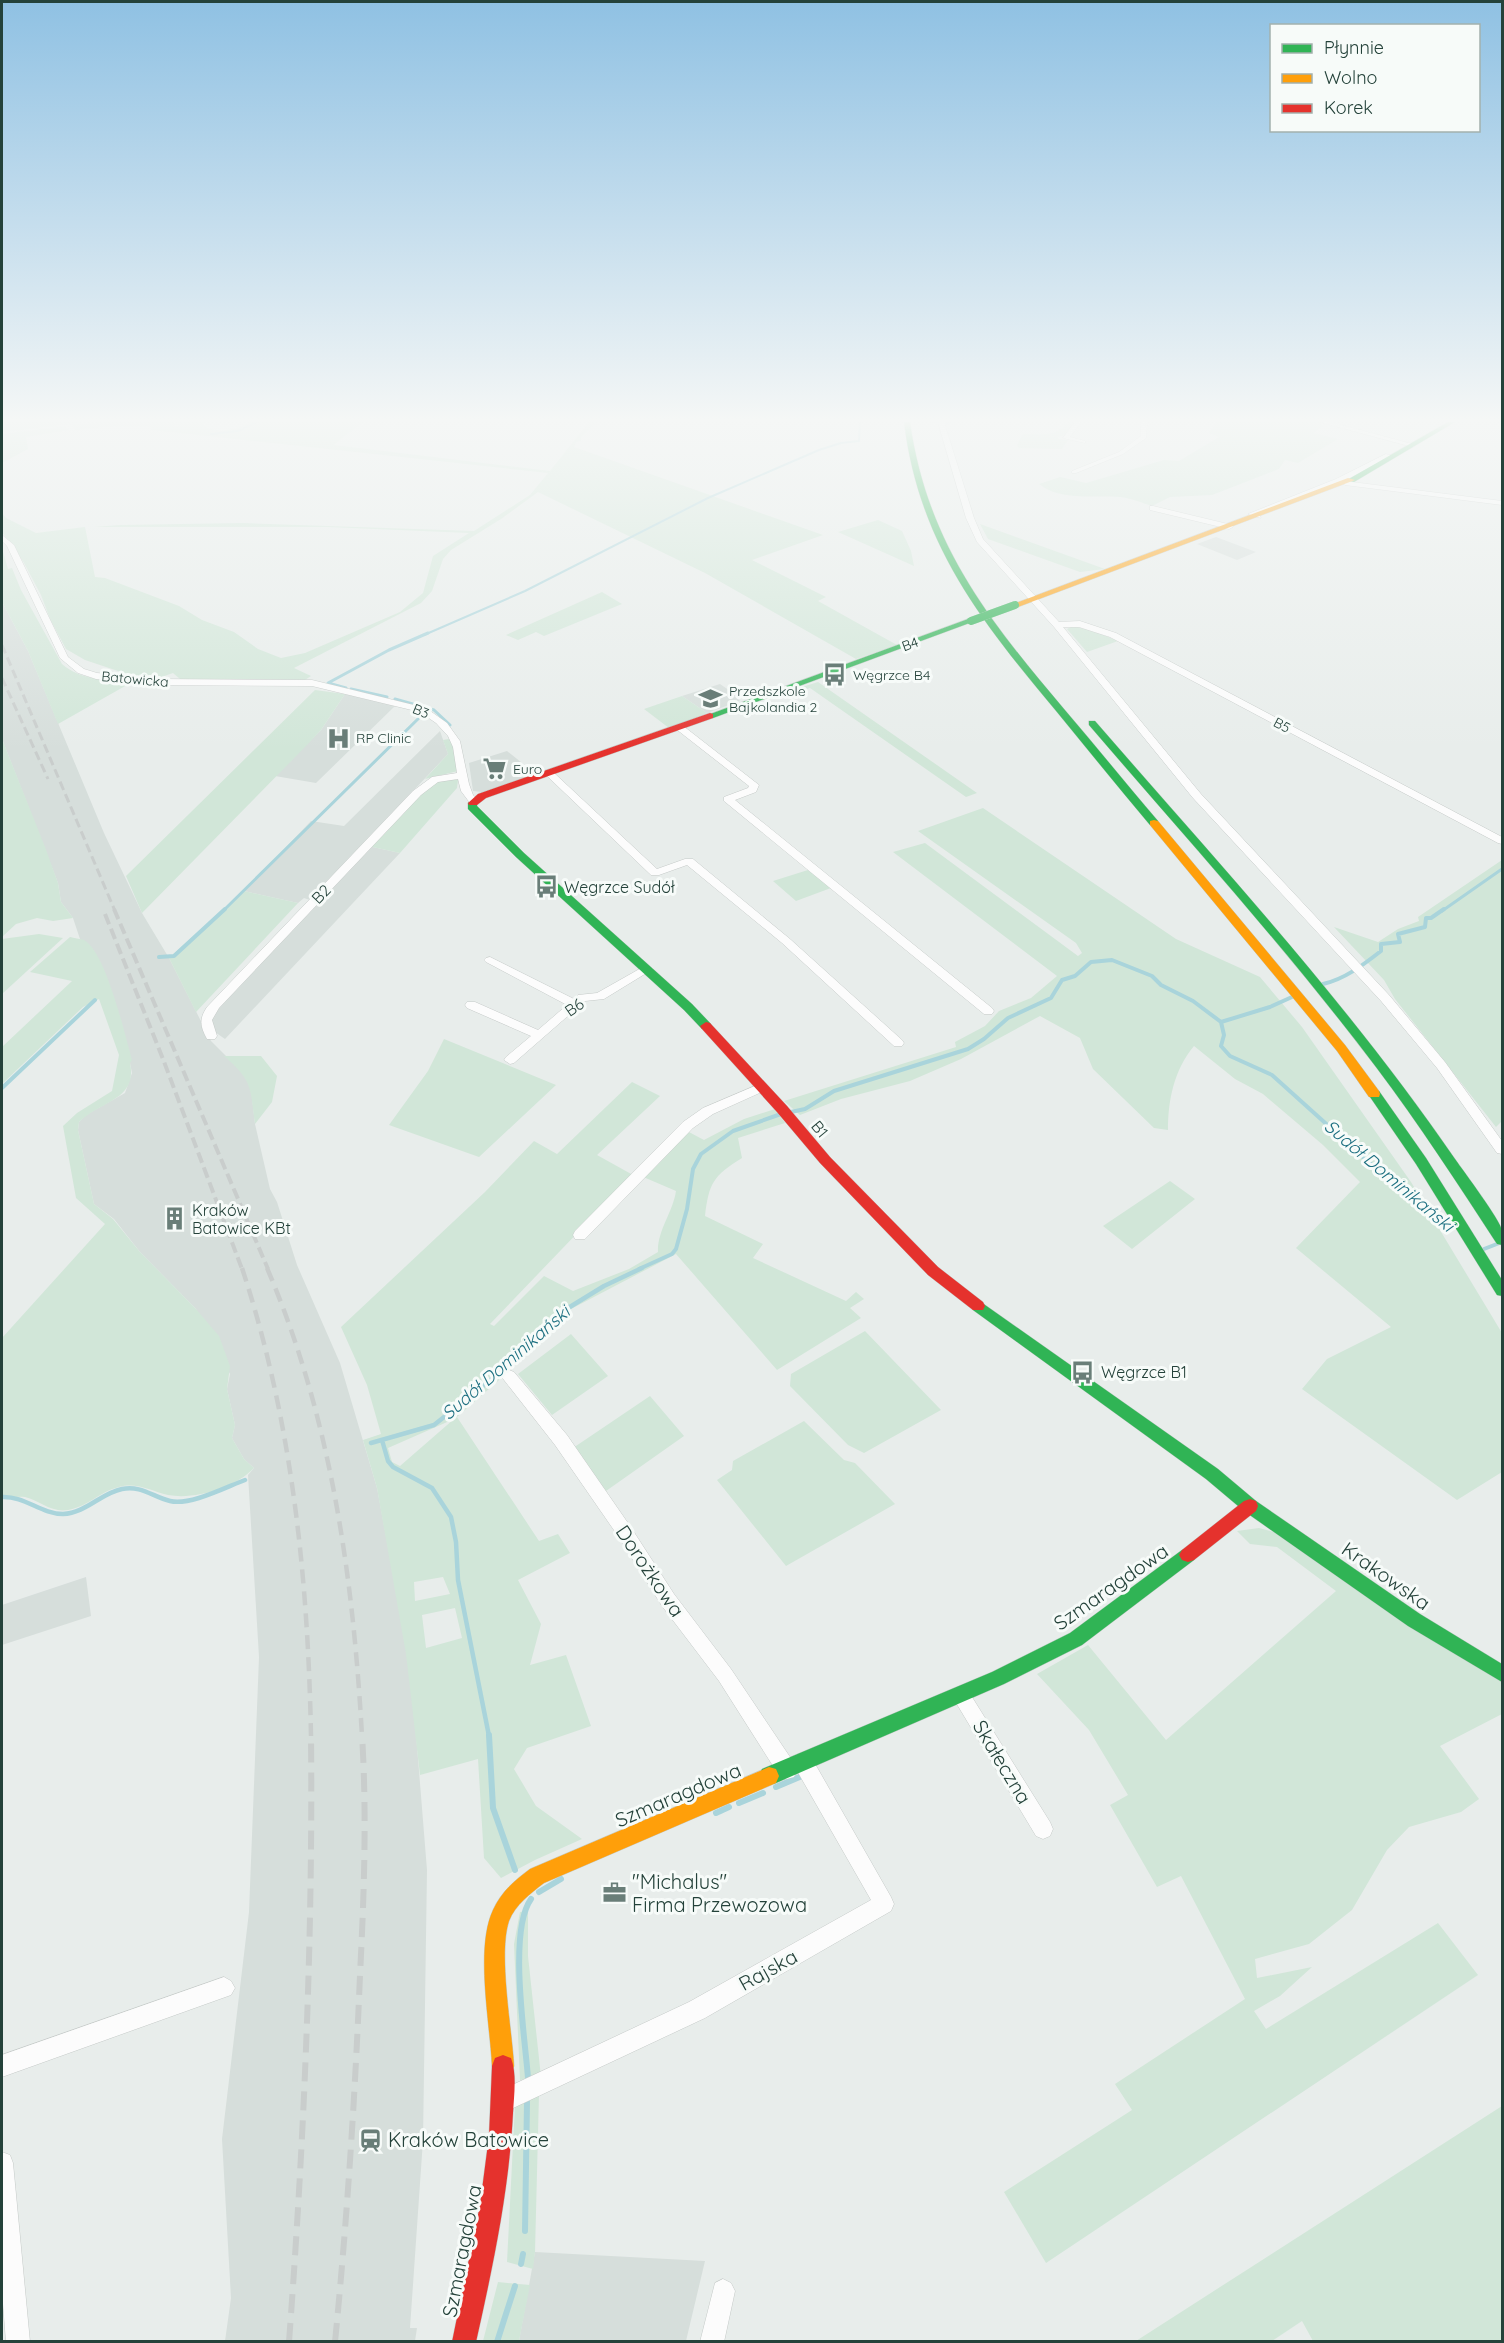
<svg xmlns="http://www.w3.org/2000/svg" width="1504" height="2343" viewBox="0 0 1504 2343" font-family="Quicksand,sans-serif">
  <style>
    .built { fill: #d6dedb }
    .green { fill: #d1e6d8; fill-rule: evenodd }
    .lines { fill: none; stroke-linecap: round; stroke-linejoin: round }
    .stream-far4 { stroke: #a9d4db; stroke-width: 2 }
    .stream-far3 { stroke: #a9d4db; stroke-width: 3 }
    .stream-far2 { stroke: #a9d4db; stroke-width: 4 }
    .stream-far1 { stroke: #a9d4db; stroke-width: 4.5 }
    .stream { stroke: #a9d4db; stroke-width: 6 }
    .street-casing { stroke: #c5cac8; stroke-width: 1 }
    .fast-casing { stroke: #c3cbc8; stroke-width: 1 }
    .slow-casing { stroke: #c3cbc8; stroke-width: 1 }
    .jam-casing { stroke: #c3cbc8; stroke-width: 1 }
    .street { fill: #fcfcfc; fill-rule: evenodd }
    .fast { fill: #30b455; fill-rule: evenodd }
    .slow { fill: #ff9f0a; fill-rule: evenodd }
    .jam { fill: #e5322d; fill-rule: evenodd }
    .rail-far3 { stroke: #c9cdcc; stroke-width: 3; stroke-dasharray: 9 4.5; stroke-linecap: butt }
    .rail-far2 { stroke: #c9cdcc; stroke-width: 4; stroke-dasharray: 11 5; stroke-linecap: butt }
    .rail-far1 { stroke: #c9cdcc; stroke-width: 4.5; stroke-dasharray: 14 8; stroke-linecap: butt }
    .rail { stroke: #c9cdcc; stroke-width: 6; stroke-dasharray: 19 10; stroke-linecap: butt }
    .fast-bridge-casing { stroke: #c3cbc8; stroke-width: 8; stroke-linecap: butt }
    .fast-bridge { stroke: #30b455; stroke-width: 8 }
    .labels { text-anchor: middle; stroke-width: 6; stroke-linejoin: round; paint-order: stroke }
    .far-street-label { font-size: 14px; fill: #24423a; stroke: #f7fbf9 }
    .far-poi-label { font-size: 14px; fill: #24423a; stroke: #f7fbf9; text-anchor: start }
    .poi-label { font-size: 16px; fill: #24423a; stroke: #f7fbf9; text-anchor: start }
    .street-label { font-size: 16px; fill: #24423a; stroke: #f7fbf9 }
    .water-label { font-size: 18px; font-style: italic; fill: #1c6f80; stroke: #f7fbf9 }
    .near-street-label { font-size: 20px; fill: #24423a; stroke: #f7fbf9 }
    .near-poi-label { font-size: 20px; fill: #24423a; stroke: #f7fbf9; text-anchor: start }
  </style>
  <rect width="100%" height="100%" fill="#e8edeb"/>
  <path class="built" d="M1216,537L1256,552L1237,560L1197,544Z
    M2,602L28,651L104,833L142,913L169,958L211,1041L243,1073L251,1089L255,1124L270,1189L277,1202L297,1265L340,1363L377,1488L405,1638L414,1709L427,1870L423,2140L410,2328H417L415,2341H225L231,2298L222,2139L249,1912L259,1657L248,1475L254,1468L244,1459L232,1438L235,1425L227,1389L230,1374L196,1309L140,1252L114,1219L94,1204L78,1130L79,1122L86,1115L125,1093L132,1073L130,1063L100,999L73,918L61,902L58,883L2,739Z
    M720,684L736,695L734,696L740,701L707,713L682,696Z
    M345,694L395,706L316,783L275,776L321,730Z
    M440,731L448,754L310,900L304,898L298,903L244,891L311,821L344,826Z
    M507,751L536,774L482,792L473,791L469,763Z
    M368,846L400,853L225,1039L212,1030L207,1021L230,993Z
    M86,1577L91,1616L2,1645V1605Z
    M535,2252L705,2261L686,2341H519Z"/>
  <path class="green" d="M2,422H86L2,432Z
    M99,422H174L176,427L179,426L178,422H204L203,425C215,434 237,431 249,422H362L334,445L550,471L589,422H597L581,437V441L576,442L574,447L823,535L752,560L826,597L818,601L897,645L856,659L705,573L538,492L501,519L451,550L443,559L432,591L421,603L294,668L311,676L305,680H201L180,679L173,673L156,679L133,676L85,660L66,649L50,619L41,595L24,563L2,532V513L6,518L36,533L85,527L95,577L105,578L179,606L202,620L234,632L258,649L281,658L305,653L400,612L423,593L433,556L469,533L328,527H94L120,525L243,523L474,531L530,495L548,473L152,430L150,426H112L75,430L73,425Z
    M1067,422H1073L1066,435L1058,437V439L1068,440L1062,449L1019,448L1017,445L1023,434C1041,434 1056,438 1067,422Z
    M1217,422H1322V427L1313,433L1338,439L1298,463L1285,460L1279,469L1212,495L1170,497L1152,506C1142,503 1131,498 1120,497C1095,495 1060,501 1039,484L1060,477L1086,483L1164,460L1179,461L1219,437L1209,433Z
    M60,427H66L69,430L26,437L28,449L2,463V434Z
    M878,520L902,531L911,551L914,566L838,532Z
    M980,524L1105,569L1080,572L988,539Z
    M2,548L8,569L12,568L21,590L62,664C81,681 109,680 134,681L58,724L28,651L2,602Z
    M602,592L622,604L544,636L536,632L518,640L506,635Z
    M1073,626L1094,631L1118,641L1087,652L1067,629Z
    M818,682L977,793L966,797L810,688L783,697L780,694Z
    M315,690L345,694L321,730L306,746L142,913L126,876Z
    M682,696L707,713L669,728L644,709Z
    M2,739L45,847L58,883L61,902L73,918L53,921L37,918L16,924L2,937Z
    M449,739L454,749L458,771L425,779L448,754L443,740Z
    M447,779L458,780L457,788L400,853L368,846C389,824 417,786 447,779Z
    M983,808L1176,939L1260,977L1302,1027L1411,1182L1502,1333V1472L1457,1500L1302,1389L1327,1359L1391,1327L1296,1248L1360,1182L1323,1145L1263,1094L1235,1079L1194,1046C1174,1070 1168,1100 1168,1130L1154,1128L1093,1069L1080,1038L1040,1016L961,1059L910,1081L841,1099L800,1115L784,1101L956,1047L955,1042L985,1026L999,1011L1031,998L1057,976L893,852L925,843L1078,956L1082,953L1076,943L918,831Z
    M1502,860V1121L1496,1127L1395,999L1384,980L1334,927L1378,942L1398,929L1419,921L1418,917Z
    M808,870L831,888L796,901L773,881Z
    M244,891L298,903L196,1012L169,958Z
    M39,934L63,938L2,994V939Z
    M70,937C74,938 80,939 84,940C106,952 125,1035 132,1060L130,1063C138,1100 100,1101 79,1122L78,1130L94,1204L113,1219L140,1252L196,1309L219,1336L230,1366L227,1389L235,1425L232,1438L244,1459L254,1468C235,1488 195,1500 168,1495C151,1491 137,1482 119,1487C101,1491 87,1507 68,1510C52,1513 40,1501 25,1497C18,1496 9,1498 2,1498V1338L105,1224L76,1198L63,1126L77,1113L112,1091L119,1055L99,999L83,1007L2,1084V1047L72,981L30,972Z
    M444,1039L556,1085L479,1157L389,1125L428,1071Z
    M224,1056H261L277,1076L272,1102L255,1124C250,1087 253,1081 224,1056Z
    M632,1082L660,1096L597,1155L633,1175L490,1324L494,1326L544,1276L573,1291L629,1269L658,1252C657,1231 673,1212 676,1191L641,1176L687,1131L704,1140L744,1119L775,1109L785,1123L738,1138L742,1158C713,1176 709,1183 705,1216L763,1244L753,1258L846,1301L856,1292L864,1299L850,1308L861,1318L777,1370L676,1254L571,1309L538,1337L498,1381L457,1417L539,1541L558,1534L570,1553L518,1580L541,1624L530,1665L566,1655L591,1726L527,1748L514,1769L536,1806L582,1839L535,1860L501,1878L484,1858L478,1759L420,1775L406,1654L377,1488L363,1440L381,1434L367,1385L341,1327L485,1192L534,1141L557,1154ZM454,1419L400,1466L392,1462L388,1448ZM443,1577L450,1594L415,1601L414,1582ZM455,1608L462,1638L426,1648L422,1615Z
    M1170,1181L1195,1199L1132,1249L1103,1226Z
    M865,1331L941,1410L864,1453L848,1445L790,1386L791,1374Z
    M571,1334L608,1376L552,1415L518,1374Z
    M650,1396L684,1436L606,1491L573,1448Z
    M804,1421L844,1460L855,1463L895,1504L786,1566L717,1480L732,1470L733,1461Z
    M1259,1528L1281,1534L1433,1640L1502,1679V1714L1440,1746L1479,1799L1461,1812L1409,1827L1387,1850L1352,1910L1309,1944L1255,1959L1257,1978L1312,1967L1280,1996L1254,2011L1266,2029L1438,1923L1478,1975L1046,2263L1004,2192L1132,2110L1115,2084L1245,1999L1181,1876L1157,1887L1110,1805L1128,1795L1089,1730L1037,1674L1088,1645L1166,1740L1336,1591L1277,1547L1250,1544L1237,1531Z
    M528,1911V1956L541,2077L520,2080L514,1944L520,1912Z
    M539,2094L535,2252L533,2269L507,2262L515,2105Z
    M1502,2106V2341H1313L1302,2321L1272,2341H1136Z
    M498,2282L530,2285L519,2341H483Z"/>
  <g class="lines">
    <path class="stream-far4" d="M931,422H938
      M946,423L952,422
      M211,434L238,431L257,422
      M424,635L525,591L708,498L819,450L841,443L859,441L860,422"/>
    <path class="stream-far3" d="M346,688L328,683L389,650L428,633
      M351,689L387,697
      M395,699L434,710L450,725
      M223,911L422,715
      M1442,911L1502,869"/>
    <path class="stream-far2" d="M159,957L174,956L225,909
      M1323,984C1345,979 1363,965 1381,951V944L1400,942L1398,934L1425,927L1426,918H1431L1444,909
      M1221,1022L1270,1007L1292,997
      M2,1088L95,1000
      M791,1112L805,1109L834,1091L968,1049L984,1039L1008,1018L1051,998L1062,980L1075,976L1091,962L1112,960L1152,976L1161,985L1193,1001L1221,1022L1224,1035L1221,1046L1230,1056L1272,1075L1384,1176L1428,1205L1448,1223
      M1484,1249L1502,1242
      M639,1269L672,1254L676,1249L687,1209L693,1169L701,1154L733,1131L781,1114"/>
    <path class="stream-far1" d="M382,1440L388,1461L393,1467L432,1488L451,1517L456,1542L458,1580L489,1736
      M371,1443L434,1425L498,1374L560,1313L604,1286L642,1268
      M2,1497C25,1496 41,1514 63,1514C86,1513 101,1493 122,1489C141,1485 153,1497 170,1501C190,1506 226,1487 245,1480"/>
    <path class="stream" d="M489,1735L493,1808L515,1870
      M776,1787L802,1776
      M739,1803L763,1793
      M716,1813L729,1807
      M539,1892L561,1879
      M528,2078C525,2037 508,1931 531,1899
      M525,2231L527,2102
      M521,2264L523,2254
      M497,2342L515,2286"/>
    <defs>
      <path id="street" d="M938,422H944L974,518L983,539L1059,622L1080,621L1116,633L1502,837V844L1498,843L1110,637L1079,627H1063L1201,794L1389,995L1445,1062L1502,1141V1154L1497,1153L1437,1068L1381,1001L1193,798L1054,627L977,542L966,518Z
        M1075,422H1081L1070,437L1085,441V443L1063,438Z
        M1141,422H1147L1146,438L1123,454L1076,473H1072V471L1119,452L1141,436Z
        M1320,422H1330L1416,445L1413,447Z
        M1386,454L1396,457L1387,458L1344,481L1502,501V505L1345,485L1342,482L1259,514L1261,518L1248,514L1336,479Z
        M1153,506L1232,525L1233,527L1229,529L1150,510V506Z
        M2,535L14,545L68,657L84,669L97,673L155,679L312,680L426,708L447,723L460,741L469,784L473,795L479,801L478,803H470L461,791L458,779L438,782L421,795L219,1008L212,1020L217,1036L215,1039H207C200,1026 199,1019 207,1007L413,791L432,777L457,773L453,747L448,736L436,723L420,712L312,686L155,685L96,679L78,673L60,658L7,546L2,541Z
        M676,725H682L759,785L756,792L735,800L992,1008L994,1011L992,1014H984L724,801V797L748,788L749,786L676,729Z
        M549,770L552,771L657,869L685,859H693L790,939L902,1040L904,1043L902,1046H894L782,943L687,865L659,875H651L546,775V771Z
        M490,957L574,999L578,995L597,993L643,967L647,966L653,969L604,999L585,1001L514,1063L510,1064L504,1060L506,1057L531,1036L467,1008L465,1005L467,1002H475L538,1030L567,1005L486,962L484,960L486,958Z
        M762,1083L768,1087L766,1090L713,1114L693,1128L585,1239H575L573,1235L575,1231L683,1122L703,1108Z
        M509,1370L514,1372L567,1435L630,1526L674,1594L731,1669L794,1763L797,1770L794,1777L787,1779L780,1777L719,1681L662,1606L618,1536L555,1445L504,1380L501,1376L504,1372Z
        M961,1686L967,1689L1050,1822L1053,1829L1050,1836L1043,1839L1036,1836L955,1701L952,1695L955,1689Z
        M803,1753L810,1755L891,1897L894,1904L891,1911L705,2018L511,2109L503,2112L495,2109L492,2101L495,2093L689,2002L871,1900L796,1769L794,1762L796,1755Z
        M224,1977L231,1981L235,1988L231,1995L2,2077V2055Z
        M2,2152L10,2155L13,2163L30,2342H6L2,2291Z
        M723,2279L731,2283L735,2291L724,2342H700L715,2283Z"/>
      <path id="fast" d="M904,422H910C927,543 988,619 1064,709C1096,746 1126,784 1158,821V825H1150C1119,788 1088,750 1057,712C981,621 919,544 904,422Z
        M1448,422H1455L1354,482L1347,480Z
        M968,619L975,621L713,718L705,716Z
        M1089,721H1095C1219,864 1348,1003 1455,1159C1464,1172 1501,1221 1502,1231C1503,1236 1502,1241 1502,1245L1497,1244C1458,1184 1419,1124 1376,1067C1286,948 1186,838 1089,725Z
        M473,800L477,801V806L524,853L692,1004L710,1023L712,1026L710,1029H702L684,1010L516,857L468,809V803Z
        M1374,1090L1379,1091L1426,1158L1502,1280V1296L1497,1295L1416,1164L1368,1094Z
        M978,1300L1218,1469L1256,1501L1420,1614L1502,1664V1682L1408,1626L1244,1511L1206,1479L973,1310L971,1306L973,1302Z
        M1188,1548L1194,1550L1197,1555L1194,1560L1082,1645L1004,1684L776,1783L769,1785L762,1783L759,1776L762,1769L992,1672L1070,1633L1182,1550Z"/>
      <path id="slow" d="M1348,478L1355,480L1018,607L1011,605Z
        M1154,820L1158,821L1345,1045L1379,1091L1380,1094L1379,1097H1369L1337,1051L1150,825V821Z
        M769,1767L776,1769L779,1776L776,1783L544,1883C531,1893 515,1905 509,1921C498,1954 512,2029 514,2066L511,2074L503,2077L495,2074L492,2066C490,2023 475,1948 493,1910C501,1892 515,1880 530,1869Z"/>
      <path id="jam" d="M710,713L713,714V718L486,798L477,805H469L468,803L478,794Z
        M706,1022L710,1023L787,1106L830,1157L938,1267L983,1302L985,1306L983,1310H973L928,1275L820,1163L777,1112L702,1029L700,1026Z
        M1250,1499L1256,1501L1258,1506L1256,1511L1194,1560L1188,1562L1182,1560L1179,1555L1182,1550L1244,1501Z
        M503,2055L511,2058C517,2074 514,2096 513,2113C509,2191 493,2266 476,2342H452L480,2205L489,2136L492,2066L495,2058Z"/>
    </defs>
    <use href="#street" class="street-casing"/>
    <use href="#fast" class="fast-casing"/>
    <use href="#slow" class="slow-casing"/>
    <use href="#jam" class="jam-casing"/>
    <use href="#street" class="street"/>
    <use href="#fast" class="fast"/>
    <use href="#slow" class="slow"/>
    <use href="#jam" class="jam"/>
    <path class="rail-far3" d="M2,645L115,911
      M2,678L48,779"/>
    <path class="rail-far2" d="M114,909L268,1269
      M105,914L163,1059L242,1269"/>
    <path class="rail-far1" d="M242,1268C292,1420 308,1577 311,1736
      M267,1268C331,1417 353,1576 362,1736"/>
    <path class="rail" d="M289,2342C304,2140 313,1938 311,1735
      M335,2342C347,2220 355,2098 360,1975C364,1896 367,1815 362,1735"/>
    <defs>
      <path id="fast-bridge" d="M971,621L1015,605"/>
    </defs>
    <use href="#fast-bridge" class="fast-bridge-casing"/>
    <use href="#fast-bridge" class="fast-bridge"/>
  </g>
  <linearGradient id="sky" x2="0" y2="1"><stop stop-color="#8fc1e3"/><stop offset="0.56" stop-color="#f5f7f6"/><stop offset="1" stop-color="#f5f7f6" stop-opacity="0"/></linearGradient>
  <rect width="1504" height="750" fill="url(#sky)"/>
  <defs>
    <symbol id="bus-bare" viewBox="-9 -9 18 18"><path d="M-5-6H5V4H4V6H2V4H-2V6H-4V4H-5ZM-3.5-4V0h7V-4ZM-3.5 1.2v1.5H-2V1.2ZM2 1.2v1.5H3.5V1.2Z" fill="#697e78" stroke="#f7fbf9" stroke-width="2.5" paint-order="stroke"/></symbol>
    <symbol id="school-bare" viewBox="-9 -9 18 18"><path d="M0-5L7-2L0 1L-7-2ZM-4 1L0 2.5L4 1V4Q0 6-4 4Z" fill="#697e78" stroke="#f7fbf9" stroke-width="2.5" paint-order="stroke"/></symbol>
    <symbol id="hospital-bare" viewBox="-9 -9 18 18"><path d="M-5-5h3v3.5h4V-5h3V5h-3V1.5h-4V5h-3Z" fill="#697e78" stroke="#f7fbf9" stroke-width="2.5" paint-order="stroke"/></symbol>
    <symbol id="supermarket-bare" viewBox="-9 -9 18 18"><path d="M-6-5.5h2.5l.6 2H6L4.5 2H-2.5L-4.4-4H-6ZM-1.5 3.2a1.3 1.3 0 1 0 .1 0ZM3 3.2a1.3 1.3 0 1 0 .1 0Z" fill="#697e78" stroke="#f7fbf9" stroke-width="2.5" paint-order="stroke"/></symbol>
    <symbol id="building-bare" viewBox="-9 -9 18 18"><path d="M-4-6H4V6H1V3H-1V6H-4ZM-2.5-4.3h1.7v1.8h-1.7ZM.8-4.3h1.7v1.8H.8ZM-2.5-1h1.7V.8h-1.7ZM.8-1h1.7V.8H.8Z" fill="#697e78" stroke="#f7fbf9" stroke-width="2.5" paint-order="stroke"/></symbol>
    <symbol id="office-bare" viewBox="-9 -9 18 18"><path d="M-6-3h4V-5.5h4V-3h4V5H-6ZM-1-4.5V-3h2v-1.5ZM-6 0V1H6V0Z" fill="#697e78" stroke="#f7fbf9" stroke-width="2.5" paint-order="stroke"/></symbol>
    <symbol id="station-bare" viewBox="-9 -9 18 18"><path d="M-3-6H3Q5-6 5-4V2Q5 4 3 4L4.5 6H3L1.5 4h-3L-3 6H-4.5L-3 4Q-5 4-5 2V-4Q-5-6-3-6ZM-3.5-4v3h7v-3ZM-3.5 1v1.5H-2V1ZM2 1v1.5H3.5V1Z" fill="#697e78" stroke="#f7fbf9" stroke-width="2.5" paint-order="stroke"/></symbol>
  </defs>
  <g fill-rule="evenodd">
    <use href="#bus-bare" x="818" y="658" width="33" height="33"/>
    <use href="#school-bare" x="694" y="682" width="33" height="33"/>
    <use href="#hospital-bare" x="322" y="722" width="33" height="33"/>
    <use href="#supermarket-bare" x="478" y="752" width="33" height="33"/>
    <use href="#bus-bare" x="530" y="870" width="33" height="33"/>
    <use href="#building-bare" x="158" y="1202" width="33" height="33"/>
    <use href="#bus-bare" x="1066" y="1356" width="33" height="33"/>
    <use href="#office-bare" x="598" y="1876" width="33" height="33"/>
    <use href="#station-bare" x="354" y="2124" width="33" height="33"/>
  </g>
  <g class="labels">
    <g class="far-street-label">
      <text transform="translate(910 644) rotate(-20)" y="5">B4</text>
      <text transform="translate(135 679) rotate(5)" y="5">Batowicka</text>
      <text transform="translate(421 711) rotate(22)" y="5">B3</text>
      <text transform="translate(1282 725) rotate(28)" y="5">B5</text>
    </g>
    <g class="far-poi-label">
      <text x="853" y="680">Węgrzce B4</text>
      <text x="729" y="696">Przedszkole<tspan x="729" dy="16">Bajkolandia 2</tspan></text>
      <text x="356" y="743">RP Clinic</text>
      <text x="513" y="774">Euro</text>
    </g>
    <g class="poi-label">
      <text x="564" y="893">Węgrzce Sudół</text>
      <text x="192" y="1216">Kraków<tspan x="192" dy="18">Batowice KBt</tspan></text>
      <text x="1101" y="1378">Węgrzce B1</text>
    </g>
    <g class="street-label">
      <text transform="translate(321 894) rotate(-46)" y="6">B2</text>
      <text transform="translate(574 1007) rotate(-35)" y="6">B6</text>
      <text transform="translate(820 1129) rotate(50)" y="6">B1</text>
    </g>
    <g class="water-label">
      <text transform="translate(1389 1176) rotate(40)" y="6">Sudół Dominikański</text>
      <text transform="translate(506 1363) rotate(-41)" y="6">Sudół Dominikański</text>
    </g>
    <g class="near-street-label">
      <text transform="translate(650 1571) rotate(56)" y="7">Dorożkowa</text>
      <text transform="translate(1386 1576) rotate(35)" y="7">Krakowska</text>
      <text transform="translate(1111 1587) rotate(-35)" y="7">Szmaragdowa</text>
      <text transform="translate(1002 1762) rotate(59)" y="7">Skałeczna</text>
      <text transform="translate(678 1795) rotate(-23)" y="7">Szmaragdowa</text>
      <text transform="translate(768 1970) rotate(-29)" y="7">Rajska</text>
      <text transform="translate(462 2251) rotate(-79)" y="7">Szmaragdowa</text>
    </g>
    <g class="near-poi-label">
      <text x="632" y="1889">"Michalus"<tspan x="632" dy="23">Firma Przewozowa</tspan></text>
      <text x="388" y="2147">Kraków Batowice</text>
    </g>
  </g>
  <rect width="1504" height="2343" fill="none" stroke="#24423a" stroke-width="6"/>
  <rect x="1270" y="24" width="210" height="108" fill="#f7fbf9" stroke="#a3b1ad" stroke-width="1.5"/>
  <rect x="1282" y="44" width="30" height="9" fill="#30b455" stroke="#a3b1ad" stroke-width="1.5"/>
  <text x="1324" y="54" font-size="18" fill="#24423a">Płynnie</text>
  <rect x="1282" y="74" width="30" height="9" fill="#ff9f0a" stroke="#a3b1ad" stroke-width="1.5"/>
  <text x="1324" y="84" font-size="18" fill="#24423a">Wolno</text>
  <rect x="1282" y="104" width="30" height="9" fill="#e5322d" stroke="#a3b1ad" stroke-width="1.5"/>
  <text x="1324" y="114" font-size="18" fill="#24423a">Korek</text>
</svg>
